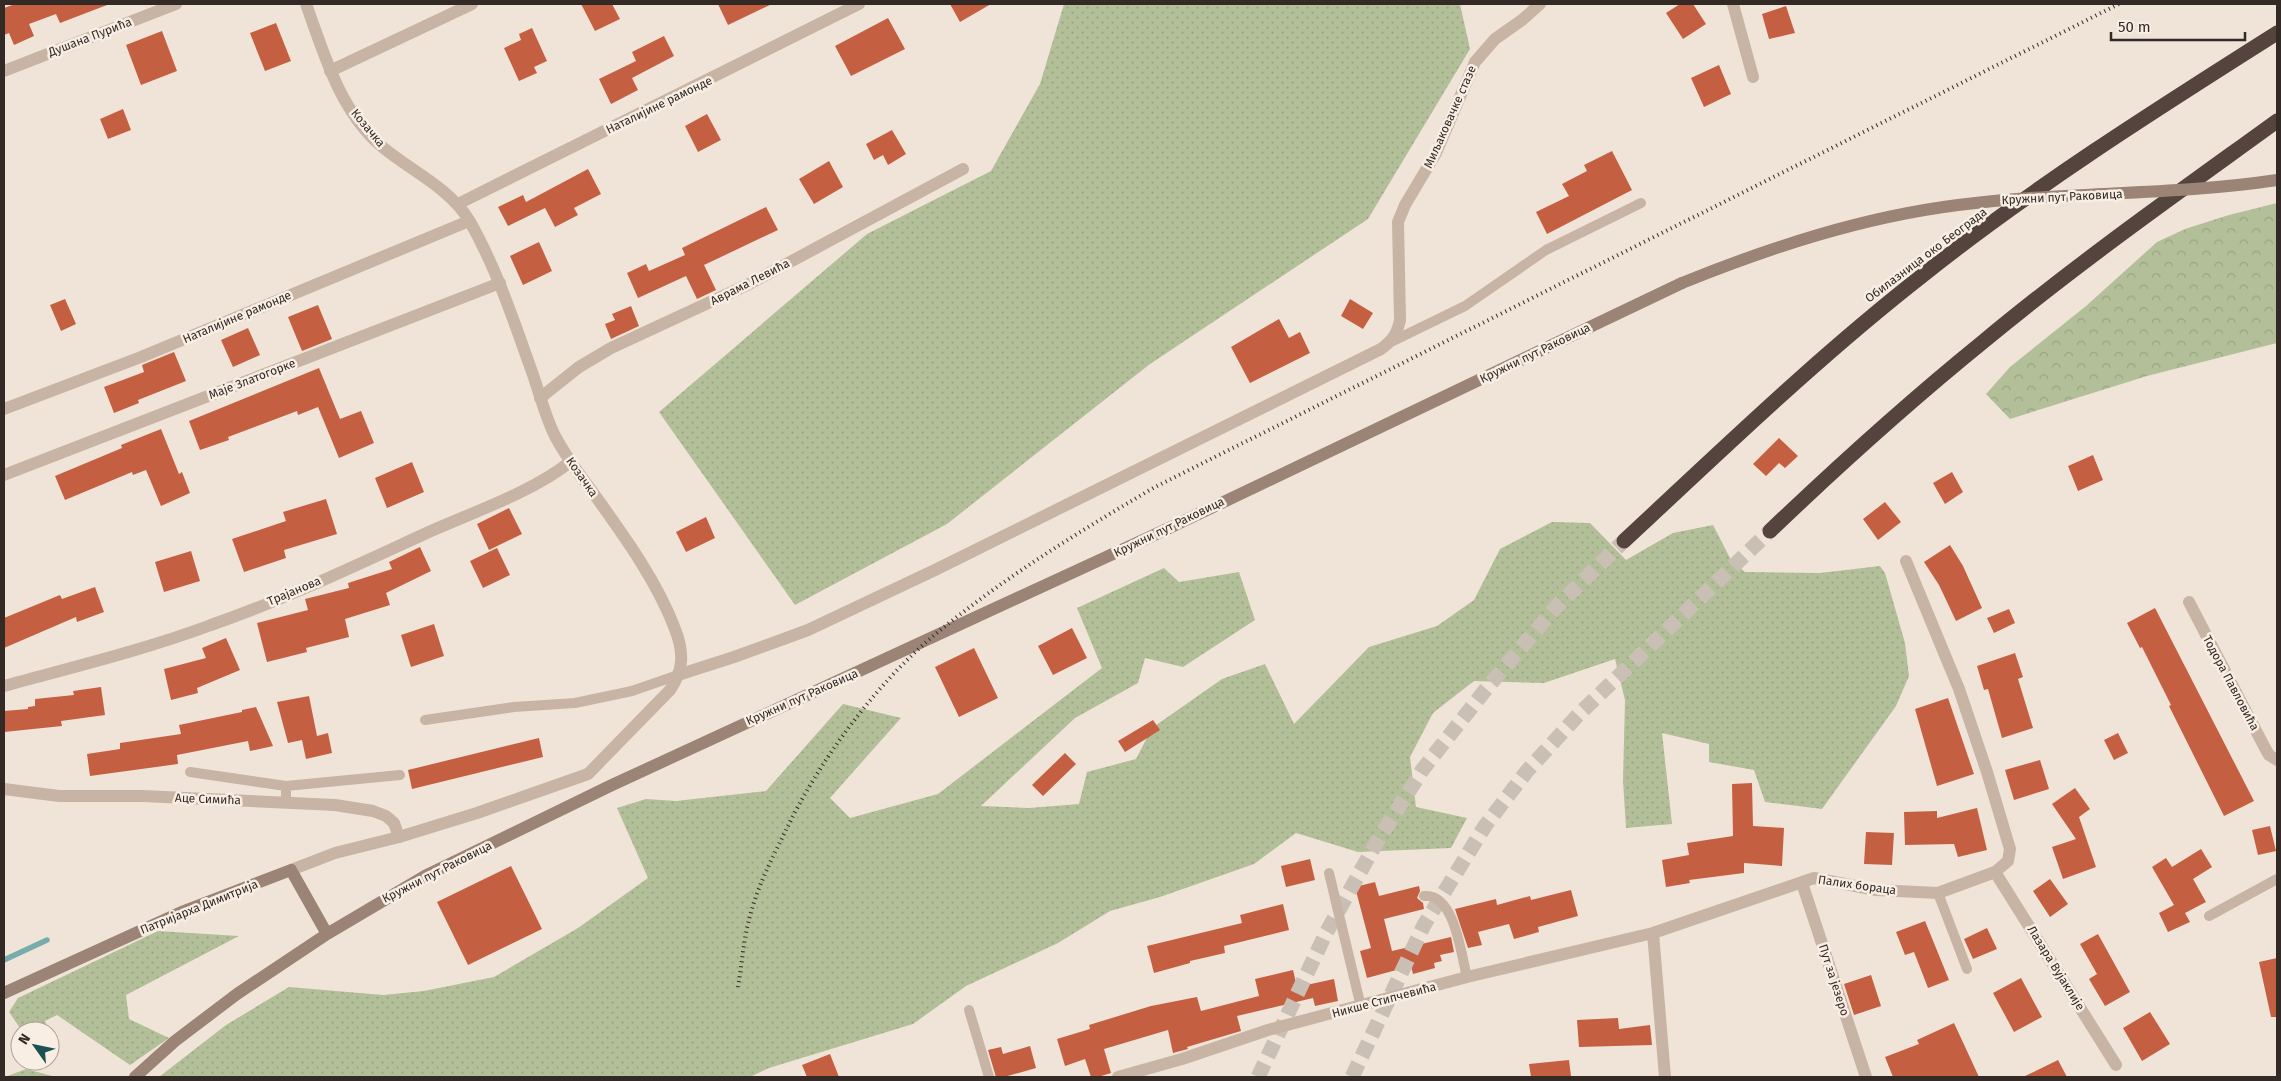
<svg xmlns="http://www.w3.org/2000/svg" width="2281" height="1081" viewBox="0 0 2281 1081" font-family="'Fira Sans',sans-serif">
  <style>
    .green { fill: url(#green-dots) }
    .forest { fill: url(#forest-crowns) }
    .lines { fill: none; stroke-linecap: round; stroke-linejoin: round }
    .stream { stroke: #77acad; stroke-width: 5.5 }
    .building { fill: #c55f41 }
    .motorway-tunnel { stroke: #cabfb4; stroke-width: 15; stroke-dasharray: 15 8; stroke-linecap: butt }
    .service { stroke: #c8b4a4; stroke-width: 10 }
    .minor { stroke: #c8b4a4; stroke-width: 12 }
    .tertiary { stroke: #c8b4a4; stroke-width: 12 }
    .secondary { stroke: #9b8376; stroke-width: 12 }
    .motorway { stroke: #54443d; stroke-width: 15 }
    .rail { stroke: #332a26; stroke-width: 4; stroke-dasharray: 1 4; stroke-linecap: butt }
    .secondary-bridge { stroke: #9b8376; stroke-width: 12 }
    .labels { text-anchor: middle; stroke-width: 5; stroke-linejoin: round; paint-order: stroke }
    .street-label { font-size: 12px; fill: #332a26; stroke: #f8eee4 }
  </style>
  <defs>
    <pattern id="green-dots" width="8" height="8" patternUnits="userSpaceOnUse" patternTransform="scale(1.25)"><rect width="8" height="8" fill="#b3bf98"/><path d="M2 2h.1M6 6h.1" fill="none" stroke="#9aa483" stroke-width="1.8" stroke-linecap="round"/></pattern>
    <pattern id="forest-crowns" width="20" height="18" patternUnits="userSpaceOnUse" patternTransform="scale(1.25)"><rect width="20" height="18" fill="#b3bf98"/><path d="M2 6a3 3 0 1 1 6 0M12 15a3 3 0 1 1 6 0" fill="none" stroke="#9aa483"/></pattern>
  </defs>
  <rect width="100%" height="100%" fill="#f0e4d8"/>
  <path class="green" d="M1064,4H1460L1470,49L1368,219L1150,364L947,524L795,605L659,412L867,234L991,171L1040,84Z
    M1552,522L1590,523L1626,560L1673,533L1713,525L1731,560L1745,572L1820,573L1880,566L1885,573L1905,643L1909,676L1896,706L1822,809L1765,802L1754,770L1709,762V744L1662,733L1672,824L1626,828L1623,781L1625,700L1615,659L1544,683L1474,681L1433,713L1410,757L1416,807L1467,818L1451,848L1358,852L1296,833L1254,864L1160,897L1110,911L1058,943L966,986L913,1024L769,1068L750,1077H159L226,1025L289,987L383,995L424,991L494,977L578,928L648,878L617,808L646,799L676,801L766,791L843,704L901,718L830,798L850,818L938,794L1102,668L1077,608L1164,568L1179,582L1239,572L1255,620L1183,667L1145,658L1138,683L1075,718L981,806L1029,808L1079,804L1087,772L1136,759L1152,728L1222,679L1265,664L1294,724L1369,647L1437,626L1474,600L1500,549Z
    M158,931L239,936L126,995L129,1019L169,1038L130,1065L57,1015L45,1021L49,1031H22L9,1012L18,998Z
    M26,1069L56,1077H5Z"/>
  <path class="forest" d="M2277,203V343L2147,376L2010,419L1986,394L2010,367L2086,306L2157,242L2185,229L2229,215Z"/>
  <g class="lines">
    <path class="stream" d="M4,960L47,940"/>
  </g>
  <path class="building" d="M15,4H107V5L60,23L56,14L29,24L34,36L14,45L9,33L4,35V8Z
    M581,4H612L620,19L595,31Z
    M718,4H772L728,25Z
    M950,4H991L960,22Z
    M1680,4H1693L1706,24L1683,39L1666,13Z
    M1786,6L1795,33L1769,39L1762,14Z
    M888,18L905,49L851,76L835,46Z
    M276,23L291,61L265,71L250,33Z
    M532,28L547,61L534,67L537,73L519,81L504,48L521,40L519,34Z
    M162,31L177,71L141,85L126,45Z
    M664,36L674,56L632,78L638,90L611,104L599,79L636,61L632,52Z
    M1719,65L1731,94L1704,107L1691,78Z
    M123,109L131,130L108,139L100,119Z
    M707,114L721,140L698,152L685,126Z
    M892,130L906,154L888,165L883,155L874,160L866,144Z
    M1612,151L1632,190L1547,234L1536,212L1569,196L1562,184L1587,171L1584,165Z
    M829,161L843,187L814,204L799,179Z
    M588,169L601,194L574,208L578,215L555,227L545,208L508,226L498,207L523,195L526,202Z
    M766,207L778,230L704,265L716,290L697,299L686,276L638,298L627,273L646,264L649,271L685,255L682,248Z
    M539,242L552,271L523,285L510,256Z
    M65,299L76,324L61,331L50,305Z
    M1350,299L1373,313L1363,329L1341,316Z
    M318,305L332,339L302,351L288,317Z
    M631,306L639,326L611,339L605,324L615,320L612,314Z
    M1279,319L1289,338L1300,332L1310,353L1250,383L1231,347Z
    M248,328L260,355L233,367L221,340Z
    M174,352L186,381L138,400L139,403L114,413L104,387L144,372L142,365Z
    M319,368L340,419L361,411L374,443L339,458L318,407L298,415L297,411L228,437L229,440L200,450L189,421Z
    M161,429L179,474L182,472L190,493L161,506L146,470L133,475L132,472L65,500L55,476L122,448L121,445Z
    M1779,438L1798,456L1785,468L1779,463L1766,476L1753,464Z
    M2093,455L2103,480L2078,491L2068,466Z
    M412,462L424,492L387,508L375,478Z
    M1952,472L1963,492L1945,504L1933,483Z
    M326,499L337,534L284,550L286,558L244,572L232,539L286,521L283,512Z
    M1885,502L1901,522L1878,540L1863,519Z
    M509,508L522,534L489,550L477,524Z
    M706,517L715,538L686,552L676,532Z
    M1950,545L1963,566L1982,608L1956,621L1939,585L1924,562Z
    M420,547L431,571L386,593L390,605L345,619L349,637L306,648L307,652L267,662L257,623L308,610L305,599L349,588L348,583L392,569L389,562Z
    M497,548L510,575L483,588L470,561Z
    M191,551L200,581L164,592L155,562Z
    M95,587L104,612L77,622L76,617L4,648V618L60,595L62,599Z
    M2155,608L2254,801L2224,816L2169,706L2171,705L2142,647L2140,648L2127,623Z
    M2009,609L2015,623L1994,633L1987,618Z
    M434,624L444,656L411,667L401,635Z
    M1072,628L1087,658L1053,675L1038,646Z
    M226,638L240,670L197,688L198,693L171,700L164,669L206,658L202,648Z
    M974,648L998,698L959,717L935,667Z
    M2015,653L2023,677L2018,679L2033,728L2002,738L1988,689L1984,690L1977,666Z
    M101,687L105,715L61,721L62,726L4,732V711L28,709V707L35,706V699L74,695L73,691Z
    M309,696L317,736L328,733L332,753L306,759L302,740L288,743L277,702Z
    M1948,698L1974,774L1937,786L1915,709Z
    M256,707L273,746L250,751L248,741L177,755L178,764L90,776L87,754L120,749V743L181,734L179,725L242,712V710Z
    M1153,720L1160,730L1125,752L1118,741Z
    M2118,733L2128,753L2114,760L2104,740Z
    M539,738L543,757L412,789L408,770Z
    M1065,753L1076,764L1043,796L1032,785Z
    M2040,760L2049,789L2014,800L2005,770Z
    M1752,783L1753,826L1784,828L1782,866L1744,863V873L1689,880L1690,883L1666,887L1662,860L1689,855L1687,843L1733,836L1732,784Z
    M2075,788L2090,809L2079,817L2096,867L2063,879L2052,847L2076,839L2052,804Z
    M1977,808L1987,850L1958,857L1954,844L1905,845L1904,812L1937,811V818Z
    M2270,826L2276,851L2258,855L2252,830Z
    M1866,832L1894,833L1892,865L1864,864Z
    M2201,849L2212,867L2193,879L2206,902L2185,913L2190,922L2168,932L2159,913L2174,905L2152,867L2166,858L2172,867Z
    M1310,859L1315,880L1286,887L1281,866Z
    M511,866L542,929L468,965L437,902Z
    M2050,879L2068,904L2050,917L2033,891Z
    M1375,882L1379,896L1419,886L1420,891L1417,898L1423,903L1424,909L1384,919L1392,951L1451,937L1454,952L1440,955L1442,961L1434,963L1435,968L1413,974L1411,966L1367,978L1360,951L1371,948L1355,887Z
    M1571,890L1578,916L1538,927L1539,932L1514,939L1509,924L1478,932L1482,945L1468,948L1455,909L1496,899L1497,905L1530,896L1531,900Z
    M1283,904L1289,930L1224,946L1225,953L1190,961V963L1154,973L1147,946L1242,923L1240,915Z
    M1925,921L1949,980L1928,988L1914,952L1905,955L1896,932Z
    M1987,928L1997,949L1973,959L1964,939Z
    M2098,934L2130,992L2105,1006L2089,979L2097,974L2080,944Z
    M2277,958V1017H2271L2259,962Z
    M1293,970L1297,987L1334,979L1338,1001L1315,1006L1313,998L1237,1016L1241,1031L1187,1047L1188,1049L1173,1053L1168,1030L1104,1049L1111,1073L1098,1077H1091L1085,1059L1065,1066L1057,1039L1090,1029L1089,1025L1151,1006L1197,997L1201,1011L1259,996L1255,979Z
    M1871,975L1881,1006L1854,1015L1844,984Z
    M2021,978L2042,1017L2014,1032L1993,993Z
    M2150,1012L2170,1044L2142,1061L2123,1028Z
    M1618,1018L1619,1029L1650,1025L1652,1045L1579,1047L1577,1020Z
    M1954,1023L1979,1077H1893L1885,1057L1919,1044L1917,1040Z
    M1030,1046L1036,1068L1004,1077H996L988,1050L1001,1047L1003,1054Z
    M830,1054L839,1077H807L802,1065Z
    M1569,1060L1571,1076L1531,1077L1529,1064Z
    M2058,1060L2067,1077H2023Z"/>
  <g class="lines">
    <path class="motorway-tunnel" d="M1258,1077L1326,933L1378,840L1423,769L1486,689L1556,607L1624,541
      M1352,1077L1424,925L1485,826L1527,771L1580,713L1770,531"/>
    <path class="service" d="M1391,342L1465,306L1546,250L1641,203
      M425,720L514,707L575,703L632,691L678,675
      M190,772L286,786V802
      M286,786L400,775
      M1329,873L1361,1007
      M1938,893L1967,969
      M1424,896C1455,893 1461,955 1467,977
      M2209,916L2277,879
      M969,1010L989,1077"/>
    <path class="minor" d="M1733,4L1753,77
      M4,71L176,4
      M330,71L472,4
      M458,204L859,4
      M540,398L579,367L611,348L749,284L963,169
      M4,409L141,357L469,221
      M4,475L500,283
      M2189,602L2265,748L2269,755L2277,760
      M678,675L734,657L808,630L935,570L1381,349C1393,340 1397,334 1400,320L1398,222L1405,205L1436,153L1475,62L1495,39L1522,20L1540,4
      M4,686C73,667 144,650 211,625C286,599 359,564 431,531C474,512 534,491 570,462
      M4,789L59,796H143L335,805L373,811L386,816L394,823L399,837
      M1995,872L2116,1065
      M1802,883L1866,1077
      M1653,933L1665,1077
      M1118,1077L1182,1059L1268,1030L1467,977L1653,933L1814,878L1876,890L1938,893L1995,872L2008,861L2010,849L1987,772L1959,689L1906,561"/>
    <path class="tertiary" d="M291,870L335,853L399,837L477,813L588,774L670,690C684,670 684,652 675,629C657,581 624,536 594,494C580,475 565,456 554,434C544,413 539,391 531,369C513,319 496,267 469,220C449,187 409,170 380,145C339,109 324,53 306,4"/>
    <path class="secondary" d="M4,993L184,911L291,870L327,934
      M135,1077L175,1041L237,994L327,934L425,876L612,785L1167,529L1682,283"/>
    <path class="motorway" d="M1770,531C1839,465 1910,401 1984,341C2078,263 2179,192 2277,121
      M1624,541C1722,450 1818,357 1923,275C2035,186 2157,109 2277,33"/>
    <path class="rail" d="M738,987C742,965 743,942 749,920C756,890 771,860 785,832C819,761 876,683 938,632C1005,577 1080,531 1155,487L2119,4"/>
    <path class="secondary-bridge" d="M1682,283C1771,247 1863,217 1958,205C2064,191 2171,196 2277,180"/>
  </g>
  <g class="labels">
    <g class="street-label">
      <text transform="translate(90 37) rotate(-21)" y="4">Душана Пурића</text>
      <text transform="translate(659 105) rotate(-26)" y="4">Наталијине рамонде</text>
      <text transform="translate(1450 117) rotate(-66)" y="4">Миљаковачке стазе</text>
      <text transform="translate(368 128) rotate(50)" y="4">Козачка</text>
      <text transform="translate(2062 197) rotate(-3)" y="4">Кружни пут Раковица</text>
      <text transform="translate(1926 255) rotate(-37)" y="4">Обилазница око Београда</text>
      <text transform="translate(750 282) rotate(-27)" y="4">Аврама Левића</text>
      <text transform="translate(237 317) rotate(-23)" y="4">Наталијине рамонде</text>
      <text transform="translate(1535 353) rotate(-26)" y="4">Кружни пут Раковица</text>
      <text transform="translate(252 379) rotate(-21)" y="4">Маје Златогорке</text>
      <text transform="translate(582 477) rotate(55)" y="4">Козачка</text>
      <text transform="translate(1169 527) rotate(-26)" y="4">Кружни пут Раковица</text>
      <text transform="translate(294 591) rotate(-23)" y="4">Трајанова</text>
      <text transform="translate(2231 683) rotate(62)" y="4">Тодора Павловића</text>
      <text transform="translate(802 697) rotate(-24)" y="4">Кружни пут Раковица</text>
      <text transform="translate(208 799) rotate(2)" y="4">Аце Симића</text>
      <text transform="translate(437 872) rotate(-27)" y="4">Кружни пут Раковица</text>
      <text transform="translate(1857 885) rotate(8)" y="4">Палих бораца</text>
      <text transform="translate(199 907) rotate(-22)" y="4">Патријарха Димитрија</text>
      <text transform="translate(2056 968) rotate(58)" y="4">Лазара Вујаклије</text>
      <text transform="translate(1834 980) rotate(72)" y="4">Пут за језеро</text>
      <text transform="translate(1384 1000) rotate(-15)" y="4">Никше Стипчевића</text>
    </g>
  </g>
  <rect width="2281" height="1081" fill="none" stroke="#332a26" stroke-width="10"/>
  <g transform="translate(35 1046) rotate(303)"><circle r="24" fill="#f8eee4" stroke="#a9a098"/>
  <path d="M0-4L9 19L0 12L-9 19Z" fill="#1c5154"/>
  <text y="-8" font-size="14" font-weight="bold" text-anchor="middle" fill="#332a26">N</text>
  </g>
  <path d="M2111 32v8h134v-8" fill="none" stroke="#332a26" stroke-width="2.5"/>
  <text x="2118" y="32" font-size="15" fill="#332a26" stroke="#f8eee4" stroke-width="4" paint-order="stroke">50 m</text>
</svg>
